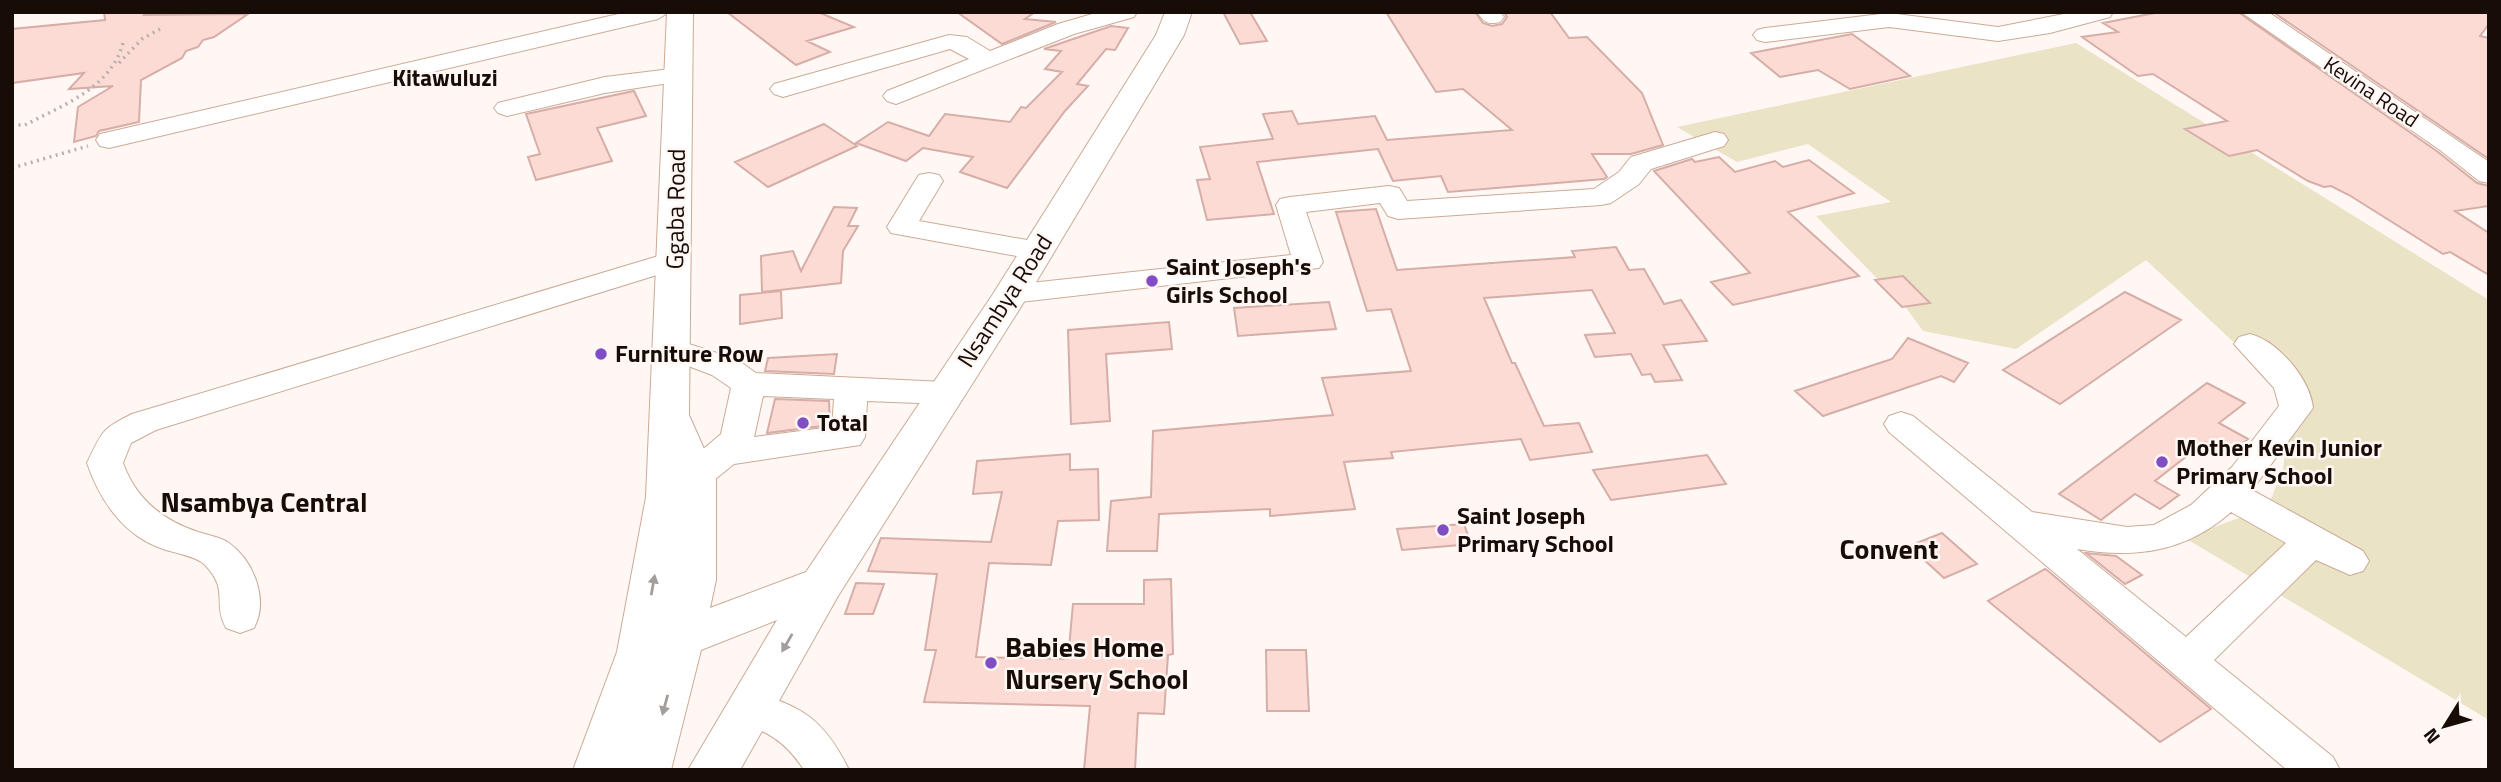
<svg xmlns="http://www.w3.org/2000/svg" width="2501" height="782" viewBox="0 0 2501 782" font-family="'Titillium Web',sans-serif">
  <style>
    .green { fill: #ebe3c6 }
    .building { fill: #fddbd5; stroke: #d6ada7; stroke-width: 2 }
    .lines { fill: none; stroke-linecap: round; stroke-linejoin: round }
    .minor-casing { stroke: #ccaa96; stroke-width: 2 }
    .major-casing { stroke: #ccaa96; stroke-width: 2 }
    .path { stroke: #b9b0ac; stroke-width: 3.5; stroke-dasharray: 2 4.5; stroke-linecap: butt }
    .minor { fill: #fff; fill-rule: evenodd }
    .major { fill: #fff; fill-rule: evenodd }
    .oneway { fill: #a39e9b }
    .poi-dot { fill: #804dc5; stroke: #fff7f3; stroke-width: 2.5 }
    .labels { text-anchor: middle; stroke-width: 5; stroke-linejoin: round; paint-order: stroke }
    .far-street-label { font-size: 21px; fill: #180c06; stroke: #fff7f3 }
    .far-quarter-label { font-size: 23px; font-weight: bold; fill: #180c06; stroke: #fff7f3 }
    .street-label { font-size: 24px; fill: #180c06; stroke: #fff7f3 }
    .poi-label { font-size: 24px; font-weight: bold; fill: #180c06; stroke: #fff7f3; text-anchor: start }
    .quarter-label { font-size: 28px; font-weight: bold; fill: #180c06; stroke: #fff7f3 }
    .near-poi-label { font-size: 28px; font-weight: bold; fill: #180c06; stroke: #fff7f3; text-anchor: start }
  </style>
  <rect width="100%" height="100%" fill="#fff7f3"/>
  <path class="green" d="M2076,43L2489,300V720L2185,538L2268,507L2283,468L2290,413L2260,367L2146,260L2016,349L1923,331L1907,309L1816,216L1891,202L1808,144L1737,162L1677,127Z"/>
  <path class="building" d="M104,12H146L144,15L248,14L214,37L203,40L198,47L186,51L182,58L141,80L139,122L99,131L96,136L74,142L78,107L113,86L69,89L84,73L12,83V29L105,20Z
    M727,12H818L854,27L807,41L830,52L796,65Z
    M957,12H1035L1025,19L1056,22L1002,44Z
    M1223,12H1250L1267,41L1240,44Z
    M1386,12H1475L1483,23L1492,26L1502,24L1507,17L1504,12H1550L1569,38L1587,37L1642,93L1663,145L1631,154H1592L1607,177L1604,179L1448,192L1441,176L1393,181L1378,149L1257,162L1274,214L1207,220L1197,180L1210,179L1200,147L1273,139L1263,114L1292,111L1298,124L1375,116L1387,140L1512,130L1463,89L1436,92Z
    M2160,12H2238L2438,152L2477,183L2489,186V206L2455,211L2489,233V275L2450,252L2443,254L2349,195L2331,186L2324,187L2308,181L2257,150L2229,156L2185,129L2227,121L2153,74L2138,76L2082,37L2118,32L2103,23Z
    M2273,12H2489V24L2480,36L2489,38V159Z
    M1111,26L1128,28L1115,50L1106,49L1077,84L1088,86L1065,111L1007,188L960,172L973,157L923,148L906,161L856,143L888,122L929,136L945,114L1010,122L1021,107L1026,108L1062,72L1045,69L1061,51L1044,49Z
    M1852,34L1910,76L1850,89L1818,70L1780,77L1751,53Z
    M634,91L646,116L597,128L612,161L536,180L528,157L540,154L526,114Z
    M824,124L857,146L768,187L735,162Z
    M1719,157L1735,172L1775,161L1783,167L1809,160L1854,193L1788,212L1859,276L1733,305L1711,282L1750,273L1654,171L1692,159L1695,162Z
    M834,207L857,208L848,226H858L843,251L841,283L762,292L761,256L793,251L801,271Z
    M1376,209L1397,270L1575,257L1572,251L1616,247L1629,270L1644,269L1664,304L1681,300L1707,341L1663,345L1682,380L1655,382L1651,374L1642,375L1631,354L1595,357L1585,335L1615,333L1592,290L1484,298L1512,363H1515L1544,426L1579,423L1592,452L1530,460L1521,439L1391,452L1393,458L1344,462L1355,509L1270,516V509L1159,514L1157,551H1107L1111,501L1151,497L1153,431L1333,415L1322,378L1411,371L1391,309L1367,311L1336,212Z
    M1903,276L1930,303L1902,307L1875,280Z
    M781,291L782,318L740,324V295Z
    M2125,292L2181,320L2060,404L2003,370Z
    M1329,302L1336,329L1238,336L1234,308Z
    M1169,322L1172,349L1106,354L1110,421L1071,424L1068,330Z
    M1908,338L1968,363L1954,382L1941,376L1823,416L1795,391L1892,359Z
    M837,354L834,374L765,371L768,358Z
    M2207,383L2245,403L2219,423L2248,439L2228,455L2205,442L2155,481L2179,495L2160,509L2135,494L2101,520L2059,494Z
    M775,399L829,401L830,425L767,433Z
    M1070,454V470L1098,469L1099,520L1058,521L1051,565L989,563L976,657L1068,659L1073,604H1144V580L1171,579L1173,654L1168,655L1164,714L1138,713L1135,770H1084L1090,706L924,702L936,650H925L937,574L868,571L881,538L991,542L1002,492L973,494L977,461Z
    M1707,455L1726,484L1611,500L1593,470Z
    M1464,524L1471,544L1402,550L1397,529Z
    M1942,533L1977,564L1944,578L1909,546Z
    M2086,553L2116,556L2142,575L2125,584Z
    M2045,569L2047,570L2211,709L2160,742L1988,601Z
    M856,583L884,584L873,614H845Z
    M1266,650H1306L1309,711H1267Z"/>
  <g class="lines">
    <defs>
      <path id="minor" d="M627,12H669L658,19L109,148L100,146L96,140L100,134L109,132Z
        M1099,12H1137L1134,17L1074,34L896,104L887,101L883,96L887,91L969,59L950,49L783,97L774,94L770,89L774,84L949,35L967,37L990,51L1058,24Z
        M1477,12H1500L1504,17L1500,22C1488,25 1484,22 1477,12Z
        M2074,12H2113L2110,17L2050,33L1998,41L1889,27L1765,42L1757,40L1753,35L1757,30L1765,28L1889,13L1998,27Z
        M2241,12H2268L2489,162V183L2479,181L2440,150Z
        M679,68L688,70L691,75L688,80L605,93L507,116L498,113L494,108L498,103L605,77Z
        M1715,132L1724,134L1728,140L1724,146L1651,169L1639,184L1611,203L1601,205L1398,219L1388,216L1380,203L1306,212L1323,262L1319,268L1011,303L1000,301L996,294L1000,287L1011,285L1291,255L1276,205L1280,199L1290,197L1389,186L1399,188L1407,201L1594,189L1619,172L1631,157Z
        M929,173L939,175L943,181L919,221L1038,242L1048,245L1053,251L1048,257L1038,260L891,233L887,227L915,181L919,175Z
        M675,251L686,254L690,260L686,266L156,430L131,443L123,463C136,499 162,520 198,532C207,535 221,537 229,543C254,561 269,600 254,628L240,633L226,628C212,602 230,590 204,564C195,556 175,553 163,549C124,536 100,501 87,463C102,432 101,429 132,414Z
        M2250,334C2278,341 2310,379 2313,408L2252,490L2363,551L2369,561L2363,571L2350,575L2316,560L2214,660L2333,757L2340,770H2287L1889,432L1884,424L1889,416L1901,412L1913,416L2032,512L2127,527L2154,525L2191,505L2232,467L2279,406L2274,388L2234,344L2239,337ZM2231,512L2286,543L2186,637L2077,549C2135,559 2186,552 2231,512Z
        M673,339L736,359L756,373L944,382L956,385L961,393L956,401L944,404L867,401L865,437L860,445L734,464L708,485L695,489L682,485L677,476L682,467L721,434L731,388L712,375L662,356L657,349L662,342ZM763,396L834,399L832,427L754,437Z
        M749,691C802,706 824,719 849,770H804C785,740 766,731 734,720L728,708L734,696Z"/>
      <path id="major" d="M667,12H693L689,415L716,476V580L710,608L806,572L993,294L1156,35L1165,12H1192L1184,35L1029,294L838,596L740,770H688L777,620L701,650L671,770H573L617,652L646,497Z"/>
    </defs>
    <use href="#minor" class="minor-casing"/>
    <use href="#major" class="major-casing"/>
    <path class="path" d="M119,63L142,39L160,29
      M12,125H25C63,105 111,88 123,43
      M12,168L88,146"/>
    <use href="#minor" class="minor"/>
    <use href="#major" class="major"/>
  </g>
  <defs><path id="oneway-solid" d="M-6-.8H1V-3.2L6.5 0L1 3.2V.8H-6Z" transform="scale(1.75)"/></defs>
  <g class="oneway">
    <use href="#oneway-solid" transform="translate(653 585) rotate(-80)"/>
    <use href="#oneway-solid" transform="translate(787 643) rotate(120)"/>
    <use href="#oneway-solid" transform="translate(665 705) rotate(105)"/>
  </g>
  <g class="poi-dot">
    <circle cx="1152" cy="281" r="7"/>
    <circle cx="601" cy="354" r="7"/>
    <circle cx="803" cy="423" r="7"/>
    <circle cx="2162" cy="462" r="7"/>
    <circle cx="1443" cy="530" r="7"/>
    <circle cx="991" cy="663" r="7"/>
  </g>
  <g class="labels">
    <g class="far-street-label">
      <text transform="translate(2371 92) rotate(34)" y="7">Kevina Road</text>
    </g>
    <g class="far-quarter-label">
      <text x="445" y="86">Kitawuluzi</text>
    </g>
    <g class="street-label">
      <text transform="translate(676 209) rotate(-89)" y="8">Ggaba Road</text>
      <text transform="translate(1005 301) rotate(-57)" y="8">Nsambya Road</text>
    </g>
    <g class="poi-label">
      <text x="1166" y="275">Saint Joseph's<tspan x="1166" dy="28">Girls School</tspan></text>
      <text x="615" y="362">Furniture Row</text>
      <text x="817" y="431">Total</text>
      <text x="2176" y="456">Mother Kevin Junior<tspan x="2176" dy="28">Primary School</tspan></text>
      <text x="1457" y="524">Saint Joseph<tspan x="1457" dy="28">Primary School</tspan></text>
    </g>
    <g class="quarter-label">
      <text x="264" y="512">Nsambya Central</text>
      <text x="1889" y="559">Convent</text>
    </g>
    <g class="near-poi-label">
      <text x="1005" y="657">Babies Home<tspan x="1005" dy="32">Nursery School</tspan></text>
    </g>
  </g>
  <rect width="2501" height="782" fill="none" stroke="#180c06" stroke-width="28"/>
  <g transform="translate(2445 726) rotate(233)" stroke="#fff7f3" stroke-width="5" paint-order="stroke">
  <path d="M0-5L12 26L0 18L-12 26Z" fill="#180c06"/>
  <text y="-10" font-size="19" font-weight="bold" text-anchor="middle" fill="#180c06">N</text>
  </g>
</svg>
